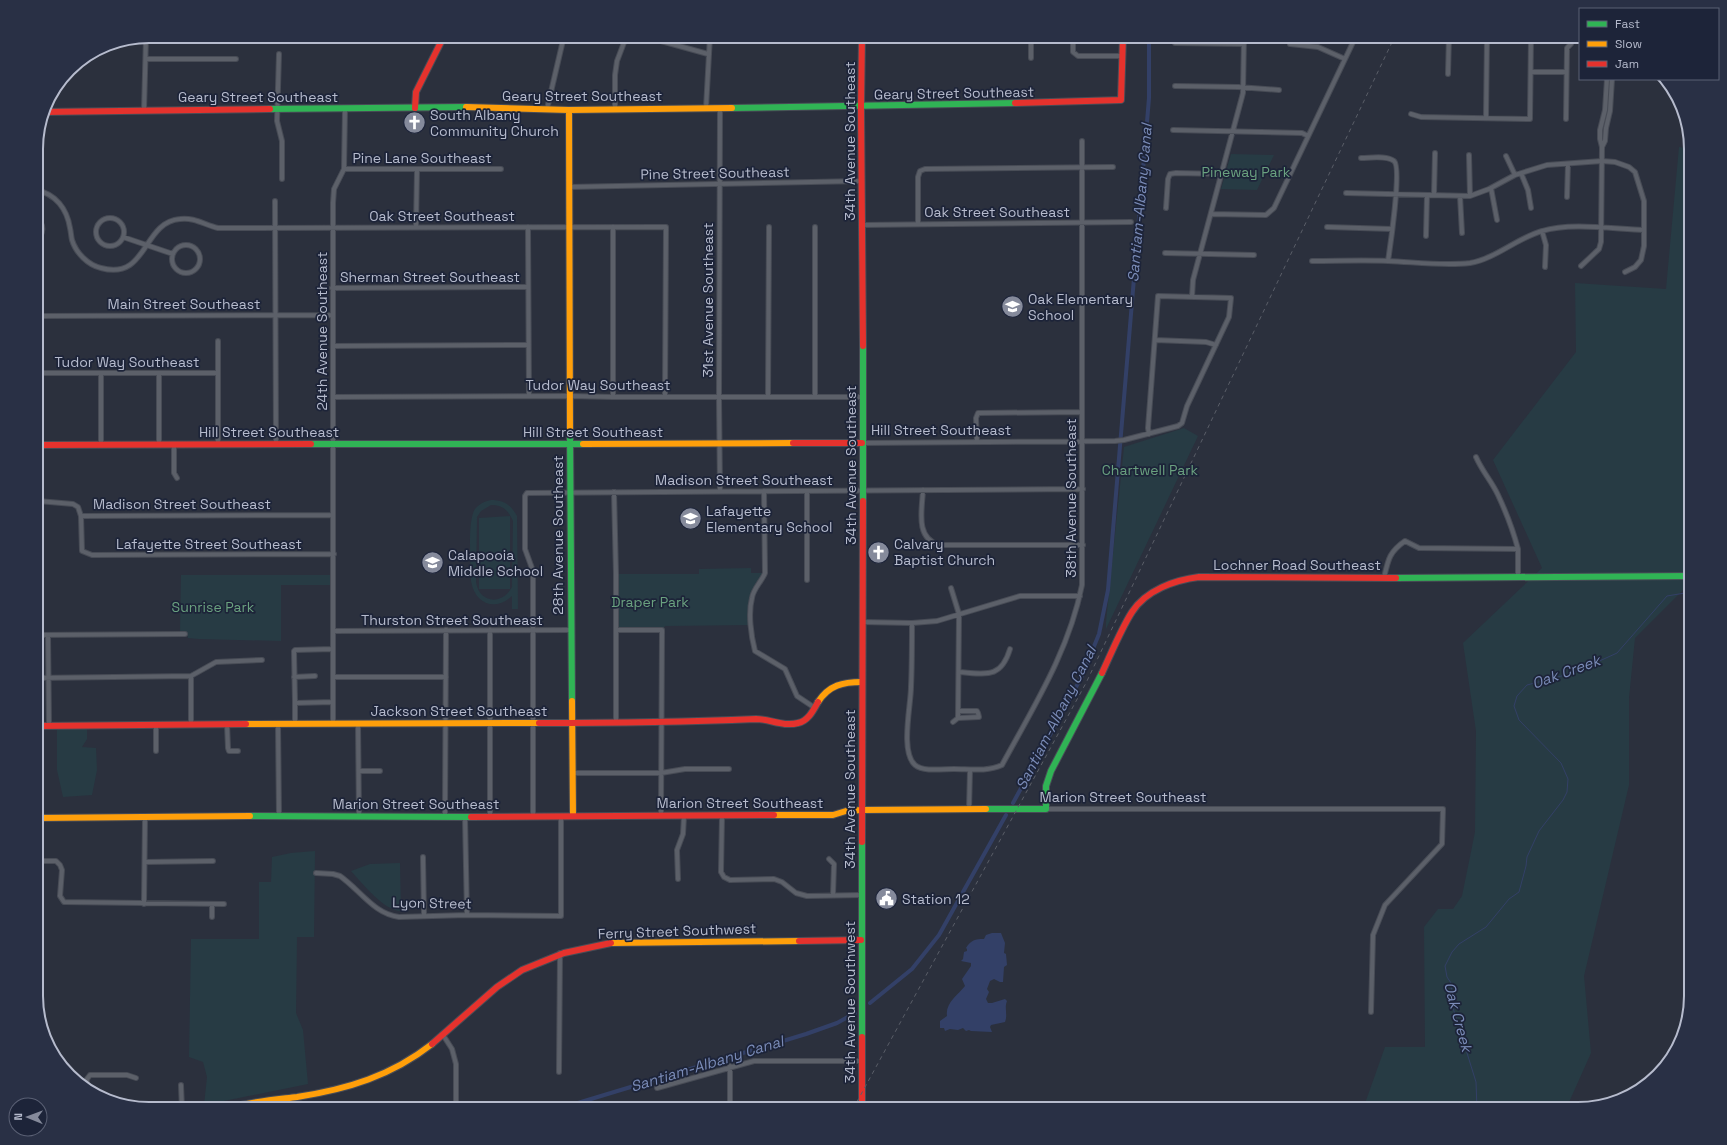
<svg xmlns="http://www.w3.org/2000/svg" width="1727" height="1145" viewBox="0 0 1727 1145" font-family="'Space Grotesk',sans-serif">
  <style>
    .green { fill: #273b44; fill-rule: evenodd }
    .water { fill: #334067 }
    .lines { fill: none; stroke-linecap: round; stroke-linejoin: round }
    .stream { stroke: #334067; stroke-width: 1 }
    .canal { stroke: #334067; stroke-width: 4 }
    .street-casing { stroke: #484c56; stroke-width: 6 }
    .fast-casing { stroke: #484c56; stroke-width: 8 }
    .slow-casing { stroke: #484c56; stroke-width: 8 }
    .jam-casing { stroke: #484c56; stroke-width: 8 }
    .street { stroke: #5c6069; stroke-width: 4 }
    .fast { stroke: #30b455; stroke-width: 6 }
    .slow { stroke: #ff9f0a; stroke-width: 6 }
    .jam { stroke: #e5322d; stroke-width: 6 }
    .rail { stroke: #5a5e68; stroke-width: 1; stroke-dasharray: 4 4; stroke-linecap: butt }
    .labels { text-anchor: middle; stroke-width: 3.5; stroke-linejoin: round; paint-order: stroke }
    .street-label { font-size: 14px; fill: #b6bbcd; stroke: #1d2439 }
    .poi-label { font-size: 14px; fill: #b6bbcd; stroke: #1d2439; text-anchor: start }
    .park-label { font-size: 14px; fill: #6aa17f; stroke: #1d2439 }
    .water-label { font-size: 15px; font-style: italic; fill: #7a8bb7; stroke: #1d2439 }
    .rim { fill: none; stroke: #b6bbcd; stroke-width: 2 }
  </style>
  <rect width="100%" height="100%" fill="#2b303d"/>
  <path class="green" d="M1679,147L1691,149V582L1635,638L1629,698V785L1584,976L1591,1053L1566,1109H1363L1385,1047H1425L1424,927L1438,909H1453L1462,896L1475,832L1476,731L1463,643L1542,568L1493,460L1576,352L1575,283L1666,289Z
    M1231,154L1274,155L1257,190L1221,189Z
    M1184,428L1198,436L1106,629V622L1124,447Z
    M491,500C504,500 511,505 517,516L518,609H512V596C495,612 475,604 471,581C471,565 467,521 475,509C479,504 485,501 491,500ZM491,505C503,505 508,510 513,521L512,587C502,606 479,603 476,582L477,517L481,511Z
    M510,516V589H479V518Z
    M751,568V573H765L752,597L751,625L665,626L662,630H617L616,574H699V569Z
    M181,575H334V585H281V641L199,639L188,638L187,633L180,634Z
    M57,727L87,729V739L82,747L96,748L97,770L92,795L63,797L57,770Z
    M315,851L314,937H297L296,1013L303,1030L308,1084L204,1105L207,1077L203,1062L189,1057L191,939H259V882H271L272,857L291,853Z
    M400,863L401,911C384,911 362,883 351,871L370,864Z"/>
  <path class="water" d="M992,933H1001L1005,943L1004,953L1006,954L1007,965L1004,967L1003,982H1000L994,979L990,981L987,989L989,992L986,999L988,1003H992L1005,999L1007,1001C1004,1008 1008,1015 1005,1022L991,1025L990,1027L992,1032L971,1031L969,1030L966,1031L963,1028L958,1030L950,1029L945,1031L944,1028H940V1021L947,1016C945,1003 958,995 965,986L962,979L971,966V963L961,961L963,959L964,952L967,951V949L966,948C971,940 975,939 984,939L986,935Z"/>
  <g class="lines">
    <path class="stream" d="M1477,1109L1476,1082L1453,1008L1451,983L1447,977L1445,966L1452,952L1459,944L1486,927L1509,899L1519,892L1526,866L1527,857L1539,831L1563,800L1567,792L1568,779L1561,763L1519,720L1514,706L1517,696L1527,685L1573,673L1617,653L1667,596L1691,592"/>
    <path class="canal" d="M1013,803L1082,676L1099,634L1108,590L1149,98V36
      M870,1003L912,969L939,935L1006,815
      M558,1109L806,1034L837,1023L855,1013"/>
    <defs>
      <path id="street" d="M643,36L708,54
        M880,36L893,39H973L990,36
        M1073,36V52L1078,56H1123
        M1010,37L1031,38
        M516,38L517,36
        M1175,43L1244,44
        M1290,44L1318,47L1345,59
        M279,54L277,121L282,141V179
        M1031,58V36
        M146,59H236
        M1531,72H1566
        M1448,74L1449,36
        M1175,86L1238,87L1279,90
        M706,108L710,36
        M720,108L719,397L720,491
        M547,109L564,36
        M615,109V75L617,61L625,40L627,36
        M144,110L146,37
        M1411,114L1421,117L1530,119L1531,36
        M1486,118L1487,36
        M1566,119L1567,48L1571,44
        M1173,130L1302,133L1308,136
        M1602,147L1605,141L1606,128L1610,111L1612,79
        M1469,155L1470,196
        M1506,156L1515,175
        M1361,158C1370,158 1387,155 1394,161C1402,167 1390,248 1388,261
        M344,169H501
        M1521,173L1528,190L1531,208
        M569,187L861,181
        M1491,188L1497,220
        M36,190C56,194 67,209 70,228C71,232 71,236 72,240C76,253 88,265 101,268C148,281 142,222 180,219C194,217 205,225 218,228L666,227L665,397
        M1346,193L1470,196L1489,189L1515,175L1547,165L1602,161L1615,162L1629,167L1635,172L1644,201V246L1641,260L1635,267L1625,272
        M1434,195L1435,153
        M1460,196L1462,233
        M1567,197L1568,164
        M275,201L276,444
        M36,205L41,191
        M1166,208L1168,179L1170,174L1176,173L1221,174
        M1211,214L1266,215L1274,208L1356,36
        M96 232a14 14 0 1 1 28 0a14 14 0 1 1-28 0Z
        M36,218C45,224 44,234 36,241
        M918,224V177L920,171L925,169L1113,167
        M862,225L1131,222
        M416,227L417,170
        M528,227L529,396
        M1327,227L1392,229
        M1542,231L1546,245L1545,267
        M1426,236L1427,195
        M123,237L173,254
        M172 259a14 14 0 1 1 28 0a14 14 0 1 1-28 0Z
        M1165,253L1254,255
        M1312,261C1337,261 1363,260 1388,261C1414,262 1443,266 1470,263C1495,259 1517,238 1542,231C1570,222 1614,229 1644,230
        M1581,266L1599,249L1601,242L1602,147L1600,139V130L1605,110L1607,79
        M36,283L38,287L36,596
        M332,288L528,287
        M1192,297L1193,280L1243,93L1244,36
        M37,316L332,315
        M1155,340L1206,342L1216,345
        M333,346L528,345
        M37,373H217
        M101,373V445
        M159,373V445
        M333,397L570,396L613,397H862
        M613,397V227
        M768,397L769,227
        M815,397V227
        M977,442L976,418L978,413L1082,412
        M862,443L1115,441L1124,440L1178,426L1182,423L1187,406L1229,317L1231,298L1158,296L1148,428L1149,434
        M218,444V341
        M174,445V473L177,478
        M1476,457C1482,471 1492,482 1498,495C1506,512 1513,530 1518,549
        M923,490C922,510 915,538 939,545H1083
        M764,491L765,573C762,581 753,589 752,598C748,613 751,636 755,651L785,669L797,696L815,708
        M807,491V580
        M614,492L616,574V723
        M38,501L73,504L78,507L81,516L333,515
        M81,516L82,551L92,555L334,554
        M1384,578C1388,560 1389,552 1405,541L1419,548L1518,549V577
        M951,588L959,614L958,718
        M862,622L912,623L937,621L1020,596H1080
        M912,623C912,644 912,666 911,687C911,705 900,752 915,765C923,772 943,769 954,769C969,769 987,772 1002,765C1034,706 1069,651 1082,585V141
        M617,630H662L661,815
        M333,631L571,630
        M36,635L185,634
        M48,635L49,726
        M959,672C986,674 1001,679 1010,649
        M294,677L315,676
        M333,677H446
        M36,678L191,676L216,662L262,660
        M333,702L295,703L294,651L295,650L333,649
        M295,703V723
        M953,722L958,718L979,717L978,713L977,711H958
        M333,723V203L334,189L344,169L345,109
        M358,723L359,817
        M227,724L228,748L229,751H238
        M278,724L279,816
        M191,725V676
        M156,751V726
        M359,771H380
        M574,773H661L685,769H729
        M1046,809H1443L1442,844L1385,905L1373,935L1371,1012
        M969,810L970,770
        M445,816L446,630
        M490,816V630
        M722,816L721,872L724,877L730,880L774,879L782,882L796,893L807,896L862,895
        M465,817L467,915
        M533,817V571L525,549V496L527,493L1083,489
        M423,857L424,916
        M829,859L834,864L833,895
        M36,861H56L60,865L62,870L60,896L64,902L224,904
        M145,862L213,861
        M316,873L333,874L340,876C360,890 374,914 399,917L467,915L561,916V816
        M678,879L677,850L683,834L684,816
        M144,904L145,818
        M212,904V917
        M443,1035L452,1049L456,1064V1109
        M730,1066V1109
        M559,1072L560,953
        M181,1085L182,1109
        M657,1088L754,1061H862
        M86,1090L87,1079L90,1075H127L136,1078"/>
      <path id="fast" d="M732,108L1015,103
        M270,109L466,107
        M863,346V501
        M570,435L572,701
        M311,444H583
        M1396,578L1691,576
        M986,809H1046V786L1051,771L1102,673
        M250,816L471,817
        M862,842V1037"/>
      <path id="slow" d="M466,107L569,110L732,108
        M569,110L570,435
        M583,444L793,443
        M572,701L573,816
        M818,702C829,685 843,682 862,682
        M246,724L539,723
        M774,815H833L846,811L862,810L986,809
        M36,818L250,816
        M611,943L799,941
        M224,1109C248,1102 272,1100 297,1097C348,1089 391,1076 432,1044"/>
      <path id="jam" d="M862,36L861,107L863,346
        M1015,103L1121,100L1123,36
        M415,108L416,92L444,36
        M43,112L270,109
        M793,443H862
        M36,445L311,444
        M1102,673C1111,654 1121,629 1132,612C1146,590 1175,580 1199,577L1396,578
        M539,723C612,723 684,722 756,719C770,719 783,727 798,723C808,721 813,711 818,702
        M36,726L246,724
        M471,817L774,815
        M862,842L863,501
        M799,941L861,940
        M862,1037V1109
        M432,1044L497,987L522,970L564,953L611,943"/>
    </defs>
    <use href="#street" class="street-casing"/>
    <use href="#fast" class="fast-casing"/>
    <use href="#slow" class="slow-casing"/>
    <use href="#jam" class="jam-casing"/>
    <use href="#street" class="street"/>
    <use href="#fast" class="fast"/>
    <use href="#slow" class="slow"/>
    <use href="#jam" class="jam"/>
    <path class="rail" d="M853,1109L1086,683L1395,36"/>
  </g>
  <defs>
    <symbol id="church-disc" viewBox="-11 -11 22 22"><circle r="9.5" fill="#858a9b" stroke="#1d2439"/><path d="M-1.2-6h2.4v3.5h3.3v2.4h-3.3V6h-2.4V-.1h-3.3v-2.4h3.3Z" fill="#fff"/></symbol>
    <symbol id="school-disc" viewBox="-11 -11 22 22"><circle r="9.5" fill="#858a9b" stroke="#1d2439"/><path d="M0-5L7-2L0 1L-7-2ZM-4 1L0 2.5L4 1V4Q0 6-4 4Z" fill="#fff"/></symbol>
    <symbol id="civic-disc" viewBox="-11 -11 22 22"><circle r="9.5" fill="#858a9b" stroke="#1d2439"/><path d="M-.6-6.5H3V-4.5H.6V-3L4-1V1h2V6H-6V1h2V-1L-.6-3ZM-1.2 2.5V6h2.4V2.5Z" fill="#fff"/></symbol>
  </defs>
  <g fill-rule="evenodd">
    <use href="#church-disc" x="402" y="110" width="25" height="25"/>
    <use href="#school-disc" x="1000" y="294" width="25" height="25"/>
    <use href="#school-disc" x="678" y="506" width="25" height="25"/>
    <use href="#church-disc" x="866" y="540" width="25" height="25"/>
    <use href="#school-disc" x="420" y="550" width="25" height="25"/>
    <use href="#civic-disc" x="874" y="886" width="25" height="25"/>
  </g>
  <g class="labels">
    <g class="street-label">
      <text transform="translate(954 93) rotate(-1)" y="5">Geary Street Southeast</text>
      <text x="582" y="101">Geary Street Southeast</text>
      <text x="258" y="102">Geary Street Southeast</text>
      <text transform="translate(850 141) rotate(-90)" y="5">34th Avenue Southeast</text>
      <text x="422" y="163">Pine Lane Southeast</text>
      <text transform="translate(715 173) rotate(-1)" y="5">Pine Street Southeast</text>
      <text x="997" y="217">Oak Street Southeast</text>
      <text x="442" y="221">Oak Street Southeast</text>
      <text x="430" y="282">Sherman Street Southeast</text>
      <text transform="translate(708 300) rotate(-90)" y="5">31st Avenue Southeast</text>
      <text x="184" y="309">Main Street Southeast</text>
      <text transform="translate(322 331) rotate(-90)" y="5">24th Avenue Southeast</text>
      <text x="127" y="367">Tudor Way Southeast</text>
      <text x="598" y="390">Tudor Way Southeast</text>
      <text x="941" y="435">Hill Street Southeast</text>
      <text x="269" y="437">Hill Street Southeast</text>
      <text x="593" y="437">Hill Street Southeast</text>
      <text transform="translate(851 465) rotate(-90)" y="5">34th Avenue Southeast</text>
      <text x="744" y="485">Madison Street Southeast</text>
      <text transform="translate(1071 498) rotate(-90)" y="5">38th Avenue Southeast</text>
      <text x="182" y="509">Madison Street Southeast</text>
      <text transform="translate(558 535) rotate(-90)" y="5">28th Avenue Southeast</text>
      <text x="209" y="549">Lafayette Street Southeast</text>
      <text x="1297" y="570">Lochner Road Southeast</text>
      <text x="452" y="625">Thurston Street Southeast</text>
      <text x="459" y="716">Jackson Street Southeast</text>
      <text transform="translate(850 789) rotate(-90)" y="5">34th Avenue Southeast</text>
      <text x="1123" y="802">Marion Street Southeast</text>
      <text x="740" y="808">Marion Street Southeast</text>
      <text x="416" y="809">Marion Street Southeast</text>
      <text transform="translate(432 903) rotate(1)" y="5">Lyon Street</text>
      <text transform="translate(677 931) rotate(-2)" y="5">Ferry Street Southwest</text>
      <text transform="translate(850 1002) rotate(-90)" y="5">34th Avenue Southwest</text>
    </g>
    <g class="poi-label">
      <text x="430" y="120">South Albany<tspan x="430" dy="16">Community Church</tspan></text>
      <text x="1028" y="304">Oak Elementary<tspan x="1028" dy="16">School</tspan></text>
      <text x="706" y="516">Lafayette<tspan x="706" dy="16">Elementary School</tspan></text>
      <text x="894" y="549">Calvary<tspan x="894" dy="16">Baptist Church</tspan></text>
      <text x="448" y="560">Calapooia<tspan x="448" dy="16">Middle School</tspan></text>
      <text x="902" y="904">Station 12</text>
    </g>
    <g class="park-label">
      <text x="1246" y="177">Pineway Park</text>
      <text x="1150" y="475">Chartwell Park</text>
      <text x="650" y="607">Draper Park</text>
      <text x="213" y="612">Sunrise Park</text>
    </g>
    <g class="water-label">
      <text transform="translate(1140 203) rotate(-85)" y="5">Santiam-Albany Canal</text>
      <text transform="translate(1566 672) rotate(-20)" y="5">Oak Creek</text>
      <text transform="translate(1056 718) rotate(-63)" y="5">Santiam-Albany Canal</text>
      <text transform="translate(1458 1017) rotate(75)" y="5">Oak Creek</text>
      <text transform="translate(707 1064) rotate(-17)" y="5">Santiam-Albany Canal</text>
    </g>
  </g>
  <path d="M0 0H1727V1145H0ZM149 43H1578A106 106 0 0 1 1684 149V996A106 106 0 0 1 1578 1102H149A106 106 0 0 1 43 996V149A106 106 0 0 1 149 43Z" fill="#293045" fill-rule="evenodd"/>
  <path class="rim" d="M149 43H1578A106 106 0 0 1 1684 149V996A106 106 0 0 1 1578 1102H149A106 106 0 0 1 43 996V149A106 106 0 0 1 149 43Z"/>
  <rect x="1579" y="8" width="140" height="72" fill="#1d2439" stroke="#5a6074"/>
  <rect x="1587" y="21" width="20" height="6" fill="#30b455" stroke="#5a6074"/>
  <text x="1615" y="28" font-size="12" fill="#b6bbcd">Fast</text>
  <rect x="1587" y="41" width="20" height="6" fill="#ff9f0a" stroke="#5a6074"/>
  <text x="1615" y="48" font-size="12" fill="#b6bbcd">Slow</text>
  <rect x="1587" y="61" width="20" height="6" fill="#e5322d" stroke="#5a6074"/>
  <text x="1615" y="68" font-size="12" fill="#b6bbcd">Jam</text>
  <g transform="translate(28 1117) rotate(271)"><circle r="19" fill="#1d2439" stroke="#5a6074"/>
  <path d="M0-3L7 15L0 10L-7 15Z" fill="#858a9b"/>
  <text y="-6" font-size="11" font-weight="bold" text-anchor="middle" fill="#b6bbcd">N</text>
  </g>
</svg>
